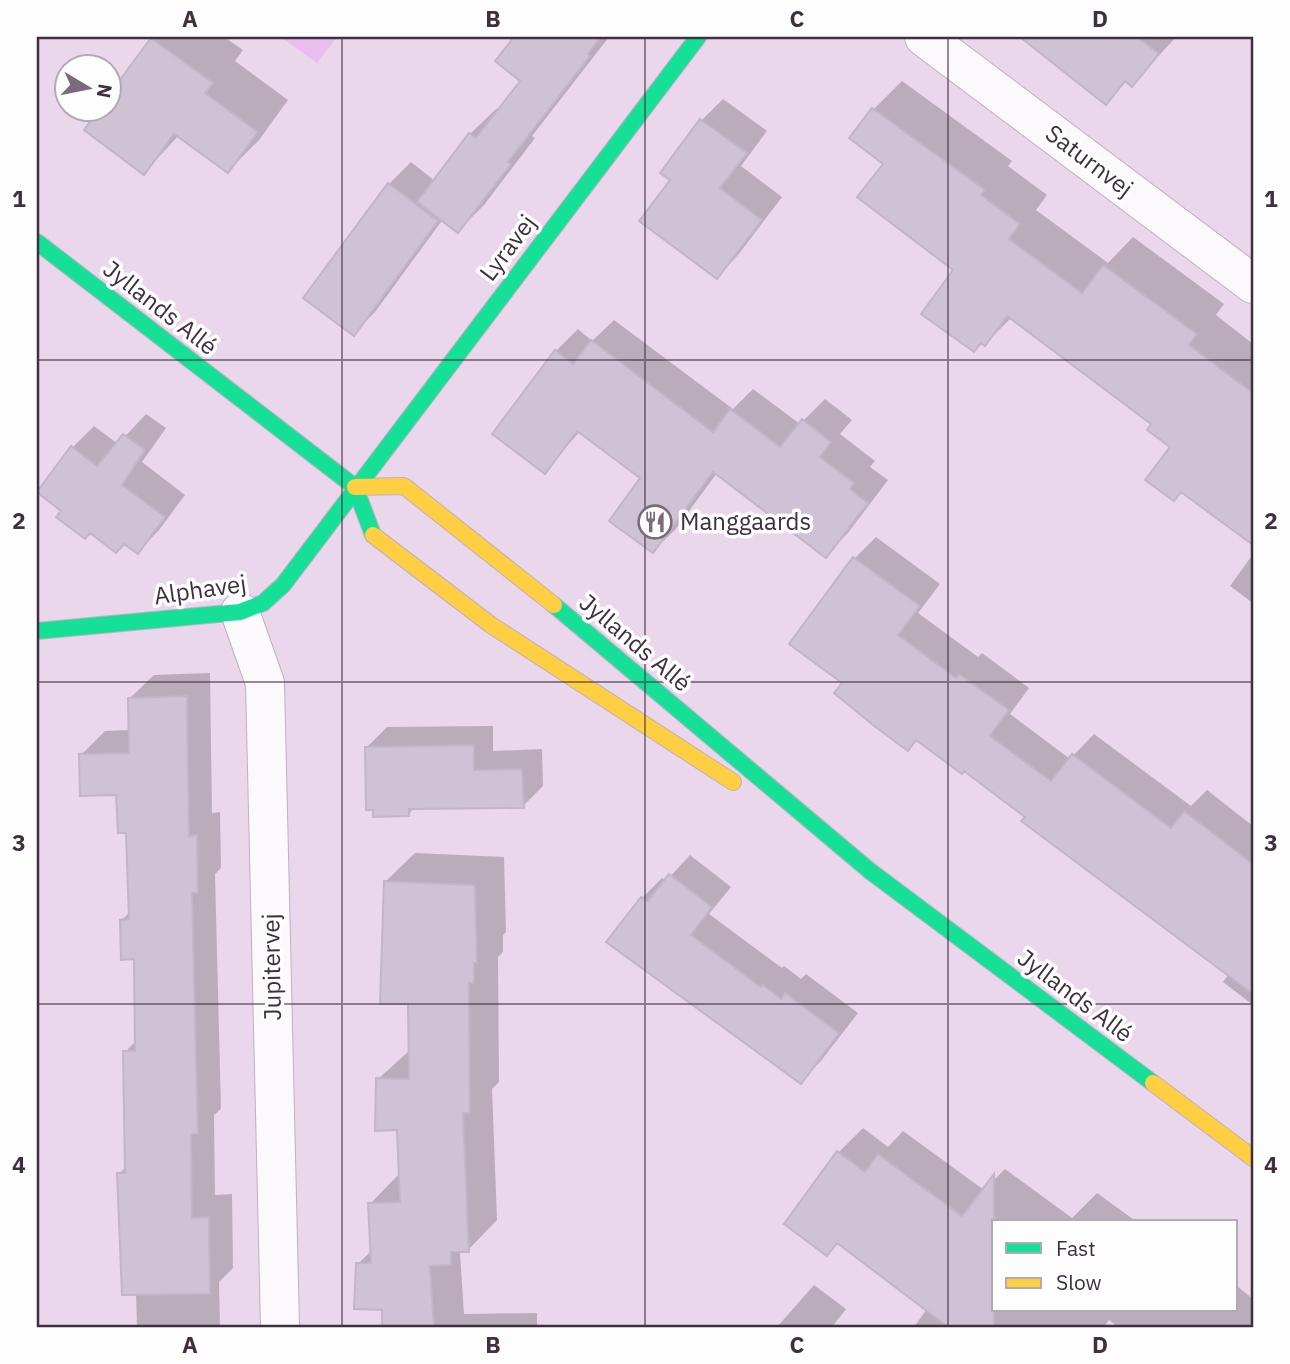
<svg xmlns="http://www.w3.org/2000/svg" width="1290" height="1364" viewBox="0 0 1290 1364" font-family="'IBM Plex Sans',sans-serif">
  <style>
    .green { fill: #e9bdee }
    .shadow { fill: #0003 }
    .building { fill: #cfc2d5; stroke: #c1b5c7; stroke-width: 2 }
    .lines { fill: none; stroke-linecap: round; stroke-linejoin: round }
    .street-casing { stroke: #bfb0c0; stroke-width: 40 }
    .fast-casing { stroke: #bfb0c0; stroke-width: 18 }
    .slow-casing { stroke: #bfb0c0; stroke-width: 18 }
    .street { stroke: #fcf9fc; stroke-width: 38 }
    .fast { stroke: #16e098; stroke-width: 16 }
    .slow { stroke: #ffcf43; stroke-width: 16 }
    .grid { fill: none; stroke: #3e303f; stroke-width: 2; stroke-opacity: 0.55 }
    .labels { text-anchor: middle; stroke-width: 7; stroke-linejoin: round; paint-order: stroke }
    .street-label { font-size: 24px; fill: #3e303f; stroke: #fdfdfd }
    .poi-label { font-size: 24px; fill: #3e303f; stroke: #fdfdfd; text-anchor: start }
    .neatline { fill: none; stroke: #3e303f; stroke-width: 2.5 }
    .grid-label { font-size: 23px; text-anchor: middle; font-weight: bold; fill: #3e303f }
  </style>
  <rect width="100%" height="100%" fill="#ead7ec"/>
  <path class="green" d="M281,37H337L317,63Z"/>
  <path class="shadow" d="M155,37H224L243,50L235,61L288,100L259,140L228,171L179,135L144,173L108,108V99Z
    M516,37H609L532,136L535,138L484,205L458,231L443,219L375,312L354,333L305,298L389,184L411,162L435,181L470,134L496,109L499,111L523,80L498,61Z
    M1021,37H1176L1132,85L1127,81L1106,103Z
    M902,81L1012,161L1008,166L1047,195L1036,210L1108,263L1133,237L1224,304L1216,315L1253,344V543L1182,490L1172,446L1154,424L1012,317L985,344L956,270L885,163L873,110Z
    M723,99L767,131L741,166L782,197L738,255L717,277L672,179L663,172L702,120Z
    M614,320L733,409L753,389L800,424L825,399L852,420L840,434L875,461L870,467L888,480L847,534L826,555L717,473L675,530L653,551L643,478L580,431L545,472L556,351L578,329L592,341Z
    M146,414L166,428L142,462L185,495L159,530L138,552L63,510L39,492L73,447L94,426L118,444Z
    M876,537L940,584L918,613L978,657L982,653L1029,688L1010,714L1070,759L1094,734L1191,806L1207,790L1253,826V1005L1223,982L1229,974L1028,817L918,739L908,749L844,682L854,559Z
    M1253,554V603L1230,586Z
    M210,673L212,813L220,812L221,868L215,874L221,1109L214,1115L215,1195L232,1194L233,1268L219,1282L220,1327H137L136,1293L119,1174L127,1166L125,1052L137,1040L136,958L122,920L130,912L127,831L118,794L81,755L105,731L131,730L130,698L154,675Z
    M493,726V751L542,749L543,786L523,806L415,807L408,815L367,747L387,727Z
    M415,853L504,857L506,932L503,935V952L498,957L499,1082L492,1089L497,1220L468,1250L460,1253L464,1314L537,1313V1327H384V1309L358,1264L372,1250L370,1204L400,1173L399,1129L378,1079L410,1050V1002L385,882Z
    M690,855L731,887L709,914L782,968L784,966L801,979L806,974L858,1013L820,1062L800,1082L642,898L662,878L666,881Z
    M863,1128L888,1147L903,1131L984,1190L1005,1169L1072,1218L1097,1193L1137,1222H994V1310H1236L1238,1287L1253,1299V1327H1118L1109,1320L1104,1327H914L927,1309L838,1242L827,1253L786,1224L839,1152Z
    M814,1285L846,1309L832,1327H777Z"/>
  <path class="building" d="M514,37H601L588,54L590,56L508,162L511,164L458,233L417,202L469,133L476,138L520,81L495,61Z
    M1020,37H1137L1159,54L1132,87L1125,81L1106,105Z
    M151,38L213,83L205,93L258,132L228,173L174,134L144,175L84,130L100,108H108V96Z
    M872,108L985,190L981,195L1020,224L1009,239L1082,293L1103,265L1197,334L1189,345L1253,393V545L1181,492L1174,501L1145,480L1170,447L1147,430L1151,424L1007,316L985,346L981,343L974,352L921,314L953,270L857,197L883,164L849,138Z
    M700,119L747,153L720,188L762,220L717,279L639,221L670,180L660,173Z
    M388,183L438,221L354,336L303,298Z
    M591,340L713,432L730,409L780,447L802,419L831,442L820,457L854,483L850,489L868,503L826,558L713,472L653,553L609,521L640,478L577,431L545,474L492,434L555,350L573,364Z
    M123,434L145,450L122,485L165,517L138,554L124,544L116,553L90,533L85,539L56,517L61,511L37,492L71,446L97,466Z
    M853,557L920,606L898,635L956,678L959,674L1009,710L990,736L1051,781L1072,754L1171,828L1184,811L1253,864V994L1021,821L1025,817L964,771L962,774L916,740L908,751L873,725L834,693L842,683L789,644Z
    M187,696L189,836L197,835L198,893H192L198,1134H191L192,1218L209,1217L210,1294L122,1295L117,1173H125L123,1051H135L134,959L121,960L120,920L129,919L126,833H118L116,795L80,796L79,754L129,753L128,698Z
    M474,745V770L522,769L524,808L409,809V816L373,817V810H366L365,747Z
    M669,874L712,907L691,935L761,987L763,985L781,999L785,993L839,1033L801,1084L606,942L641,897L648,901Z
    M384,881L475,885L477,963H474V983H469L470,1113H463L469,1252H451V1265L430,1266L434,1327H382V1310L354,1309L356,1263H371L368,1203L400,1202L397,1130L375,1131L376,1078L409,1079L408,1004H380Z
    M837,1151L865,1172L878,1154L962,1216L994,1174V1327H948L837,1243L827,1256L784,1224Z"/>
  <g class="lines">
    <defs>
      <path id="street" d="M924,37L1253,284
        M240,612L265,683L280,1327"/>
      <path id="fast" d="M37,242L355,487L373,535
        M554,605L870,871L1153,1083
        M37,631L240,612L263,603L283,585L698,37"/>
      <path id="slow" d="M355,487L404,486L554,605
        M373,535L491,625L733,782
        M1153,1083L1253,1158"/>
    </defs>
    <use href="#street" class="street-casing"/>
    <use href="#fast" class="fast-casing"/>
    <use href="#slow" class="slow-casing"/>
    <use href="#street" class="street"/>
    <use href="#fast" class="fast"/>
    <use href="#slow" class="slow"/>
  </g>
  <path class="grid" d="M342,37V1327M645,37V1327M948,37V1327M37,360H1253M37,682H1253M37,1004H1253"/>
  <defs>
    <symbol id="restaurant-ring" viewBox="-11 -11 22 22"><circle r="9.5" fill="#fdfdfd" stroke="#7a6a7c" stroke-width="1.5"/><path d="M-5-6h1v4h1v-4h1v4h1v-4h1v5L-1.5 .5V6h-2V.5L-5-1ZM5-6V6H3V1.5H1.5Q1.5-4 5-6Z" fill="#7a6a7c"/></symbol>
  </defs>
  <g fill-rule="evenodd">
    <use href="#restaurant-ring" x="636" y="503" width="38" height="38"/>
  </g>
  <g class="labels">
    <g class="street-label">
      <text transform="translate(1089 161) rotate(37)" y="8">Saturnvej</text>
      <text transform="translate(508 248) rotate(-53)" y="8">Lyravej</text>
      <text transform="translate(160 308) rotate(38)" y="8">Jyllands Allé</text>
      <text transform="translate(200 590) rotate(-8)" y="8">Alphavej</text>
      <text transform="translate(635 643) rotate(40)" y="8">Jyllands Allé</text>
      <text transform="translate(272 967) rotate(-91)" y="8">Jupitervej</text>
      <text transform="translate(1075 996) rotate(37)" y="8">Jyllands Allé</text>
    </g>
    <g class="poi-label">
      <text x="680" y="530">Manggaards</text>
    </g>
  </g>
  <rect width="1290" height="1364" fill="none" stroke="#fdfdfd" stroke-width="77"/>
  <rect x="992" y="1220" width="245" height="91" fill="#fdfdfd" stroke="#b1abb1" stroke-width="2"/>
  <rect x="1006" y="1243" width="35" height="10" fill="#16e098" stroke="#b1abb1" stroke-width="2"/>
  <text x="1056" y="1256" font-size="21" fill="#3e303f">Fast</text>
  <rect x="1006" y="1278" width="35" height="10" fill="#ffcf43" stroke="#b1abb1" stroke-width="2"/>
  <text x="1056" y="1290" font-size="21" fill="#3e303f">Slow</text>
  <g transform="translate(88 88) rotate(100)"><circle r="33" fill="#fdfdfd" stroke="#b1abb1" stroke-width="2"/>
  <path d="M0-5L12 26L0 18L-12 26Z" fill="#7a6a7c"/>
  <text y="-10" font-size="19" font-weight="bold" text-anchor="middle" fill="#3e303f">N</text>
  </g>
  <rect x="38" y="38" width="1214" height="1288" class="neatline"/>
  <g class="grid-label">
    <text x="190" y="27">A</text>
    <text x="493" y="27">B</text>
    <text x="797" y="27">C</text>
    <text x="1100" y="27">D</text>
    <text x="19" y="207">1</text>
    <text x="1271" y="207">1</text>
    <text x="19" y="529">2</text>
    <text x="1271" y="529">2</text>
    <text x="19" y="851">3</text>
    <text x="1271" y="851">3</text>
    <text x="19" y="1173">4</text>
    <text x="1271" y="1173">4</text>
    <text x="190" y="1353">A</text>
    <text x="493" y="1353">B</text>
    <text x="797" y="1353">C</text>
    <text x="1100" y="1353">D</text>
  </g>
</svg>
